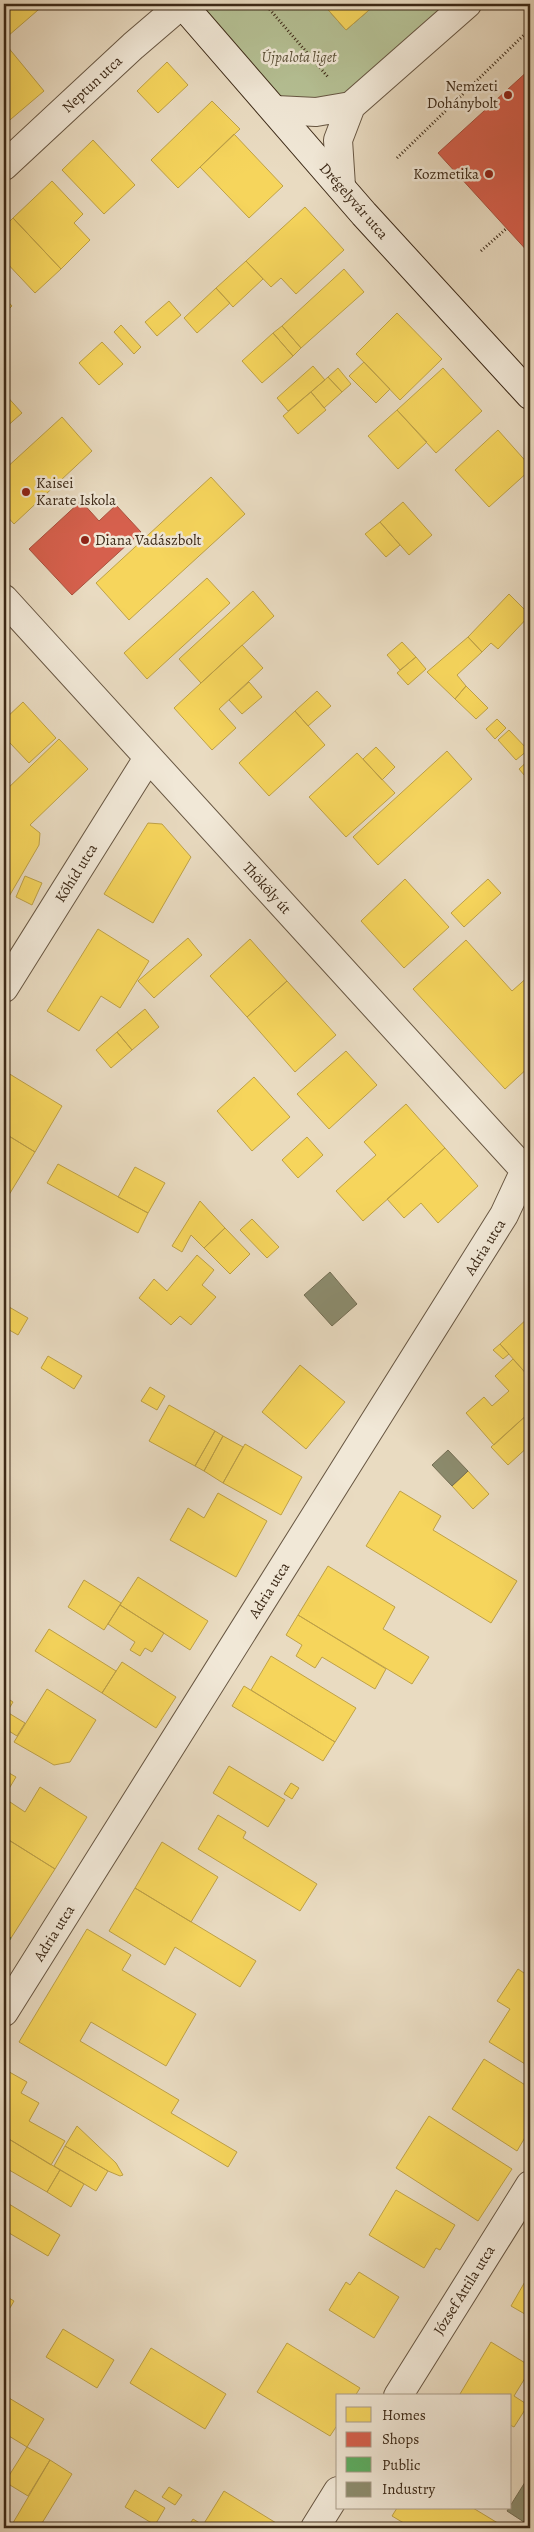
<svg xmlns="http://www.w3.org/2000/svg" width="534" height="2532" viewBox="0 0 534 2532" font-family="Alegreya,serif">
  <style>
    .green { fill: #b5c094; stroke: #787456 }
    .homes { fill: #f6d55c; stroke: #bea147 }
    .shops { fill: #d6604d; stroke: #a8503d }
    .public { fill: #5aae61; stroke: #51864b }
    .industry { fill: #8c8c6e; stroke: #746e54 }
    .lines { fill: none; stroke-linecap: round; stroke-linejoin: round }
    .minor-casing { stroke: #675642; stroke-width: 30 }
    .secondary-casing { stroke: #3c2917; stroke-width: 30 }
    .path { stroke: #3c2917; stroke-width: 3; stroke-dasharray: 1 2.5; stroke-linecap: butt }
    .minor { stroke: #f1e8d7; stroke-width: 28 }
    .secondary { stroke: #f1e8d7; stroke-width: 28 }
    .poi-dot { fill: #8f2418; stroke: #f1e8d7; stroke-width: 2 }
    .labels { text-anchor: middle; stroke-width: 5; stroke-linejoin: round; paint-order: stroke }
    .park-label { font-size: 15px; font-style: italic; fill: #5a4f36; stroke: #f1e8d7 }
    .street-label { font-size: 15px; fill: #3c2917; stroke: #f1e8d7 }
    .poi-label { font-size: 15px; fill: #3c2917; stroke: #f1e8d7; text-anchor: end }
  </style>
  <rect width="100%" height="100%" fill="#e9dbc1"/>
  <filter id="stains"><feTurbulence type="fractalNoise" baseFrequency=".004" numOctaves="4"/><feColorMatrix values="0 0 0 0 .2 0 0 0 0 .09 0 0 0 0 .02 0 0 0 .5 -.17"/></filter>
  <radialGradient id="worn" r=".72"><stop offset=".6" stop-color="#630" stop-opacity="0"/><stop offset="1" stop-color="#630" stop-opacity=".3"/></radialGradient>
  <path class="green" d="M182,4H323L346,30L376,4H467L351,106L276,110Z"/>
  <path class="homes" d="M10,4H45L8,36L4,30V9Z
    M323,4H376L346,30Z
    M7,46L44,91L4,125V49Z
    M167,62L188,85L158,113L137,91Z
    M212,101L240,129L178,188L151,160Z
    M234,134L283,186L249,218L200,167Z
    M93,140L135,185L104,214L62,170Z
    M52,181L83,214L74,223L90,240L61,269L13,218Z
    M305,207L344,250L296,294L281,278L271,287L246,261Z
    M13,218L61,269L35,293L4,260V227Z
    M246,261L263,279L233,307L216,288Z
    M344,269L364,292L301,348L282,326Z
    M216,288L230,303L197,333L184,318Z
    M4,297L12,306L4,314Z
    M169,301L181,315L157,336L145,322Z
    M397,313L442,359L400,400L356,354Z
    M121,325L141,347L134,354L114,332Z
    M282,326L301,348L293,356L273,333Z
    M273,333L293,356L262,383L242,361Z
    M102,342L123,364L99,385L79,363Z
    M364,362L390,389L376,403L349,376Z
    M313,366L325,380L288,411L277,398Z
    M338,368L351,384L342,392L328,377Z
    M443,368L482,411L436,453L397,410Z
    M328,377L342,392L324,408L311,392Z
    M311,392L326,410L298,434L283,416Z
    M4,393L22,413L4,429Z
    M397,410L427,442L398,469L368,436Z
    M62,417L92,451L14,524L4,513V470Z
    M498,430L530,466V470L489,507L455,470Z
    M211,477L245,514L129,620L96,583Z
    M403,502L432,535L409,555L380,522Z
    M380,522L400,545L386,557L365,534Z
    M207,578L230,603L147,679L124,653Z
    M253,591L274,616L201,683L179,659Z
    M509,594L530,615L498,649L491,643L482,652L468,637Z
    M468,637L482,652L457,675L466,686L455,699L427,672Z
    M402,642L416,657L400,670L387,655Z
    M242,645L263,668L219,709L236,728L212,750L174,708Z
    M416,657L426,669L408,685L397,673Z
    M249,682L262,697L242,714L229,700Z
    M466,686L488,708L476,719L455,699Z
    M317,691L331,706L308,726L295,711Z
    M23,702L56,738L29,763L10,743L4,749V720Z
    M295,711L325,745L269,796L239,763Z
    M497,719L506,728L495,739L486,729Z
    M509,730L528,750L516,760L498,740Z
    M59,739L88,769L30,825L40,833L39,845L4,905V792Z
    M376,747L395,767L382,780L363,759Z
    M447,751L472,779L378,865L353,837Z
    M357,753L395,793L346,837L309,797Z
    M530,759V782L519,769Z
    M148,823L162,824L191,857L153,923L104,894Z
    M25,876L42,883L32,905L16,897Z
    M405,879L449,927L404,968L361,921Z
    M488,879L501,893L464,927L451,913Z
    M98,929L149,961L120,1008L101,996L79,1031L47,1011Z
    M188,938L202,955L154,998L138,981Z
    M250,939L287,981L247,1017L210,976Z
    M466,940L512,991L530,975V1066L505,1089L413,989Z
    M287,981L336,1035L295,1072L247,1017Z
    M145,1009L159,1027L132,1050L117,1032Z
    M117,1032L132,1050L111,1068L96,1050Z
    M346,1051L377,1085L329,1129L297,1094Z
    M8,1073L62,1106L35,1152L4,1133V1081Z
    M254,1077L290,1117L252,1151L217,1111Z
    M406,1104L445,1148L363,1221L336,1191L376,1155L364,1142Z
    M4,1133L35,1152L4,1203Z
    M307,1137L323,1155L298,1178L282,1160Z
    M445,1148L478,1186L438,1223L421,1203L404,1218L387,1199Z
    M58,1164L148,1213L138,1233L47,1183Z
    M135,1167L165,1183L148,1213L118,1197Z
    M200,1201L225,1228L204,1248L191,1235L182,1252L172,1246Z
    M252,1219L279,1247L267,1258L240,1230Z
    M225,1228L250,1254L230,1274L204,1248Z
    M197,1255L214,1270L202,1285L216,1297L191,1325L180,1316L171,1325L139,1298L154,1279L167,1291Z
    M4,1304L28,1318L18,1335L4,1327Z
    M530,1316V1378L500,1344Z
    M500,1344L509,1354L503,1359L493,1350Z
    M48,1356L82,1376L74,1389L41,1368Z
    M513,1359L530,1378V1412L494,1445L466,1413L484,1397L492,1406L509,1391L495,1376Z
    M300,1365L345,1402L306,1449L262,1412Z
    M150,1387L165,1396L157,1410L141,1401Z
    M169,1405L215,1431L195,1466L149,1441Z
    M530,1412V1445L508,1465L491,1447Z
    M215,1431L223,1436L204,1471L195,1466Z
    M223,1436L243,1447L223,1483L204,1471Z
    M245,1444L302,1477L281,1515L223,1483Z
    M468,1471L489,1494L473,1509L452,1486Z
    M400,1491L441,1516L433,1530L517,1581L491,1623L366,1546Z
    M218,1493L267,1521L236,1577L170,1540L188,1508L204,1518Z
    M328,1566L395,1607L383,1629L429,1657L412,1684L298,1615Z
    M138,1577L208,1621L190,1650L120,1605Z
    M84,1580L121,1603L104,1630L68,1607Z
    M120,1605L164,1633L152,1652L145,1648L140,1656L130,1650L135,1642L108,1624Z
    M298,1615L386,1669L375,1689L322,1657L315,1668L296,1656L302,1645L286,1635Z
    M49,1629L116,1671L102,1693L35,1651Z
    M271,1656L356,1708L335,1742L251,1690Z
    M122,1662L176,1697L156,1728L102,1693Z
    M244,1686L335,1742L323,1761L232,1706Z
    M47,1689L96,1720L70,1762L54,1765L14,1742Z
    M4,1696L13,1702L7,1712L25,1723L17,1736L4,1728Z
    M229,1766L285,1800L268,1827L213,1793Z
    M4,1770L16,1777L4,1797Z
    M291,1783L299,1788L292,1799L284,1794Z
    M40,1787L87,1817L55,1869L4,1837V1798L25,1812Z
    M218,1815L246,1832L243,1838L317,1884L300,1911L198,1849Z
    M4,1837L55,1869L11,1938L4,1934Z
    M162,1842L218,1877L191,1922L135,1888Z
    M135,1888L256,1961L240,1987L175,1947L165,1965L109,1931Z
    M87,1929L131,1955L122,1970L196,2014L166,2066L91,2022L80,2041L179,2100L171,2113L237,2152L228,2167L19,2042Z
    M518,1969L530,1977V2067L489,2042L510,2009L497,2001Z
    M484,2059L530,2088V2129L517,2151L452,2109Z
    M4,2069L27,2082L21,2093L39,2103L29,2121L65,2141L51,2165L4,2136Z
    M429,2116L512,2169L478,2221L396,2168Z
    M77,2126L116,2163L123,2175L120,2176L108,2171L65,2146Z
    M4,2136L60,2170L47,2192L4,2167Z
    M65,2146L108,2171L96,2191L54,2166Z
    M60,2170L84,2184L71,2207L47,2192Z
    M396,2190L455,2225L440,2250L436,2248L424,2268L369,2235Z
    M4,2201L60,2235L48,2256L4,2230Z
    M359,2272L399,2297L374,2338L329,2310L346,2282L350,2285Z
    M530,2273V2317L511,2306Z
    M4,2295L14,2301L4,2318Z
    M63,2329L114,2360L97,2388L46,2357Z
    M491,2342L530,2366V2370L514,2396L528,2405L514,2427L510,2425V2396H463L460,2394Z
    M287,2343L360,2388L355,2396H338V2424L330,2436L257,2392Z
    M151,2348L226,2394L205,2429L130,2383Z
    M4,2395L44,2419L27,2447L4,2433Z
    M27,2447L50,2460L28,2496L5,2482Z
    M50,2460L72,2474L39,2528H10Z
    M169,2487L182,2495L175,2505L162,2497Z
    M135,2490L165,2508L155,2525L125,2507Z
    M224,2491L281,2526L280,2528H187L193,2519L203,2525Z
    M397,2508H473L506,2528H412L392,2516Z"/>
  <path class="shops" d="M530,69V254L438,153Z
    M81,501L99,521L116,505L141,532L72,595L29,549Z"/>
  <path class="public" d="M4,1934L11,1938L4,1950Z"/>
  <path class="industry" d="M330,1272L357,1304L332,1326L304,1295Z
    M448,1450L468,1471L452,1486L432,1465Z
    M527,2479L530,2481V2526L507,2511Z"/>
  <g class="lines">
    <defs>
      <path id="minor" d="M276,110L316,112L351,106
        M4,166L133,46L182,4
        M341,186L338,140L351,106L467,4
        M4,599L530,1176
        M4,988L148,758
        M4,2012L504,1215L525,1170L530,1166
        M398,2396L530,2185
        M315,2528L338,2491"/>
      <path id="secondary" d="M182,4L364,214L530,395"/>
    </defs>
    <use href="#minor" class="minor-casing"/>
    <use href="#secondary" class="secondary-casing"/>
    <path class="path" d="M265,4L328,77
      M397,158L530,29
      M481,251L507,228"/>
    <use href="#minor" class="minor"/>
    <use href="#secondary" class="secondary"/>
  </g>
  <g class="poi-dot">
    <circle cx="508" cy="95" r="5"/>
    <circle cx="489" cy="174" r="5"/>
    <circle cx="26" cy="492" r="5"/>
    <circle cx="85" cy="540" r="5"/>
  </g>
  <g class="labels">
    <g class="park-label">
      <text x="299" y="62">Újpalota liget</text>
    </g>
    <g class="street-label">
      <text transform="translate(92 84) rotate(-43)" y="5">Neptun utca</text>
      <text transform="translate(354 201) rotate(49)" y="5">Drégelyvár utca</text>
      <text transform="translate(76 873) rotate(-58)" y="5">Kőhíd utca</text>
      <text transform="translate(267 888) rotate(48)" y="5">Thököly út</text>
      <text transform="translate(485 1247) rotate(-58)" y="5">Adria utca</text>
      <text transform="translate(269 1590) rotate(-58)" y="5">Adria utca</text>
      <text transform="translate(54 1933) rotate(-58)" y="5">Adria utca</text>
      <text transform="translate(464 2290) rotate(-58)" y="5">József Attila utca</text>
    </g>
    <g class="poi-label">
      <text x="498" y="91">Nemzeti<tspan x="498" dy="17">Dohánybolt</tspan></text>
      <text x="479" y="179">Kozmetika</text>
      <text x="36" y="488" text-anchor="start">Kaisei<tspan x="36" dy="17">Karate Iskola</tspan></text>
      <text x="95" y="545" text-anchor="start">Diana Vadászbolt</text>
    </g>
  </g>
  <rect width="534" height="2532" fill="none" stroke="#e9dbc1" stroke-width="20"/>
  <rect x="5" y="5" width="524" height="2522" fill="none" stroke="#3c2917" stroke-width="2.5"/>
  <rect x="10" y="10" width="514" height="2512" fill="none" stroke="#3c2917"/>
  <rect x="336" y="2394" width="175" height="115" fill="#f1e8d7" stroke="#a99c8a"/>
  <rect x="346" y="2407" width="25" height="15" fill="#f6d55c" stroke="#a99c8a"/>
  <text x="382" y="2420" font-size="15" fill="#3c2917">Homes</text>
  <rect x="346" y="2432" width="25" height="15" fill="#d6604d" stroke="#a99c8a"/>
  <text x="382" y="2444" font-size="15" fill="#3c2917">Shops</text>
  <rect x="346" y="2457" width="25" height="15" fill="#5aae61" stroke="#a99c8a"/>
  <text x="382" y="2470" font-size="15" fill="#3c2917">Public</text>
  <rect x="346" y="2482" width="25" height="15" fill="#8c8c6e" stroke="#a99c8a"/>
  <text x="382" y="2494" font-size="15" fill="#3c2917">Industry</text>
  <rect width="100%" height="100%" filter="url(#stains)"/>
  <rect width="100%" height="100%" fill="url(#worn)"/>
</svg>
